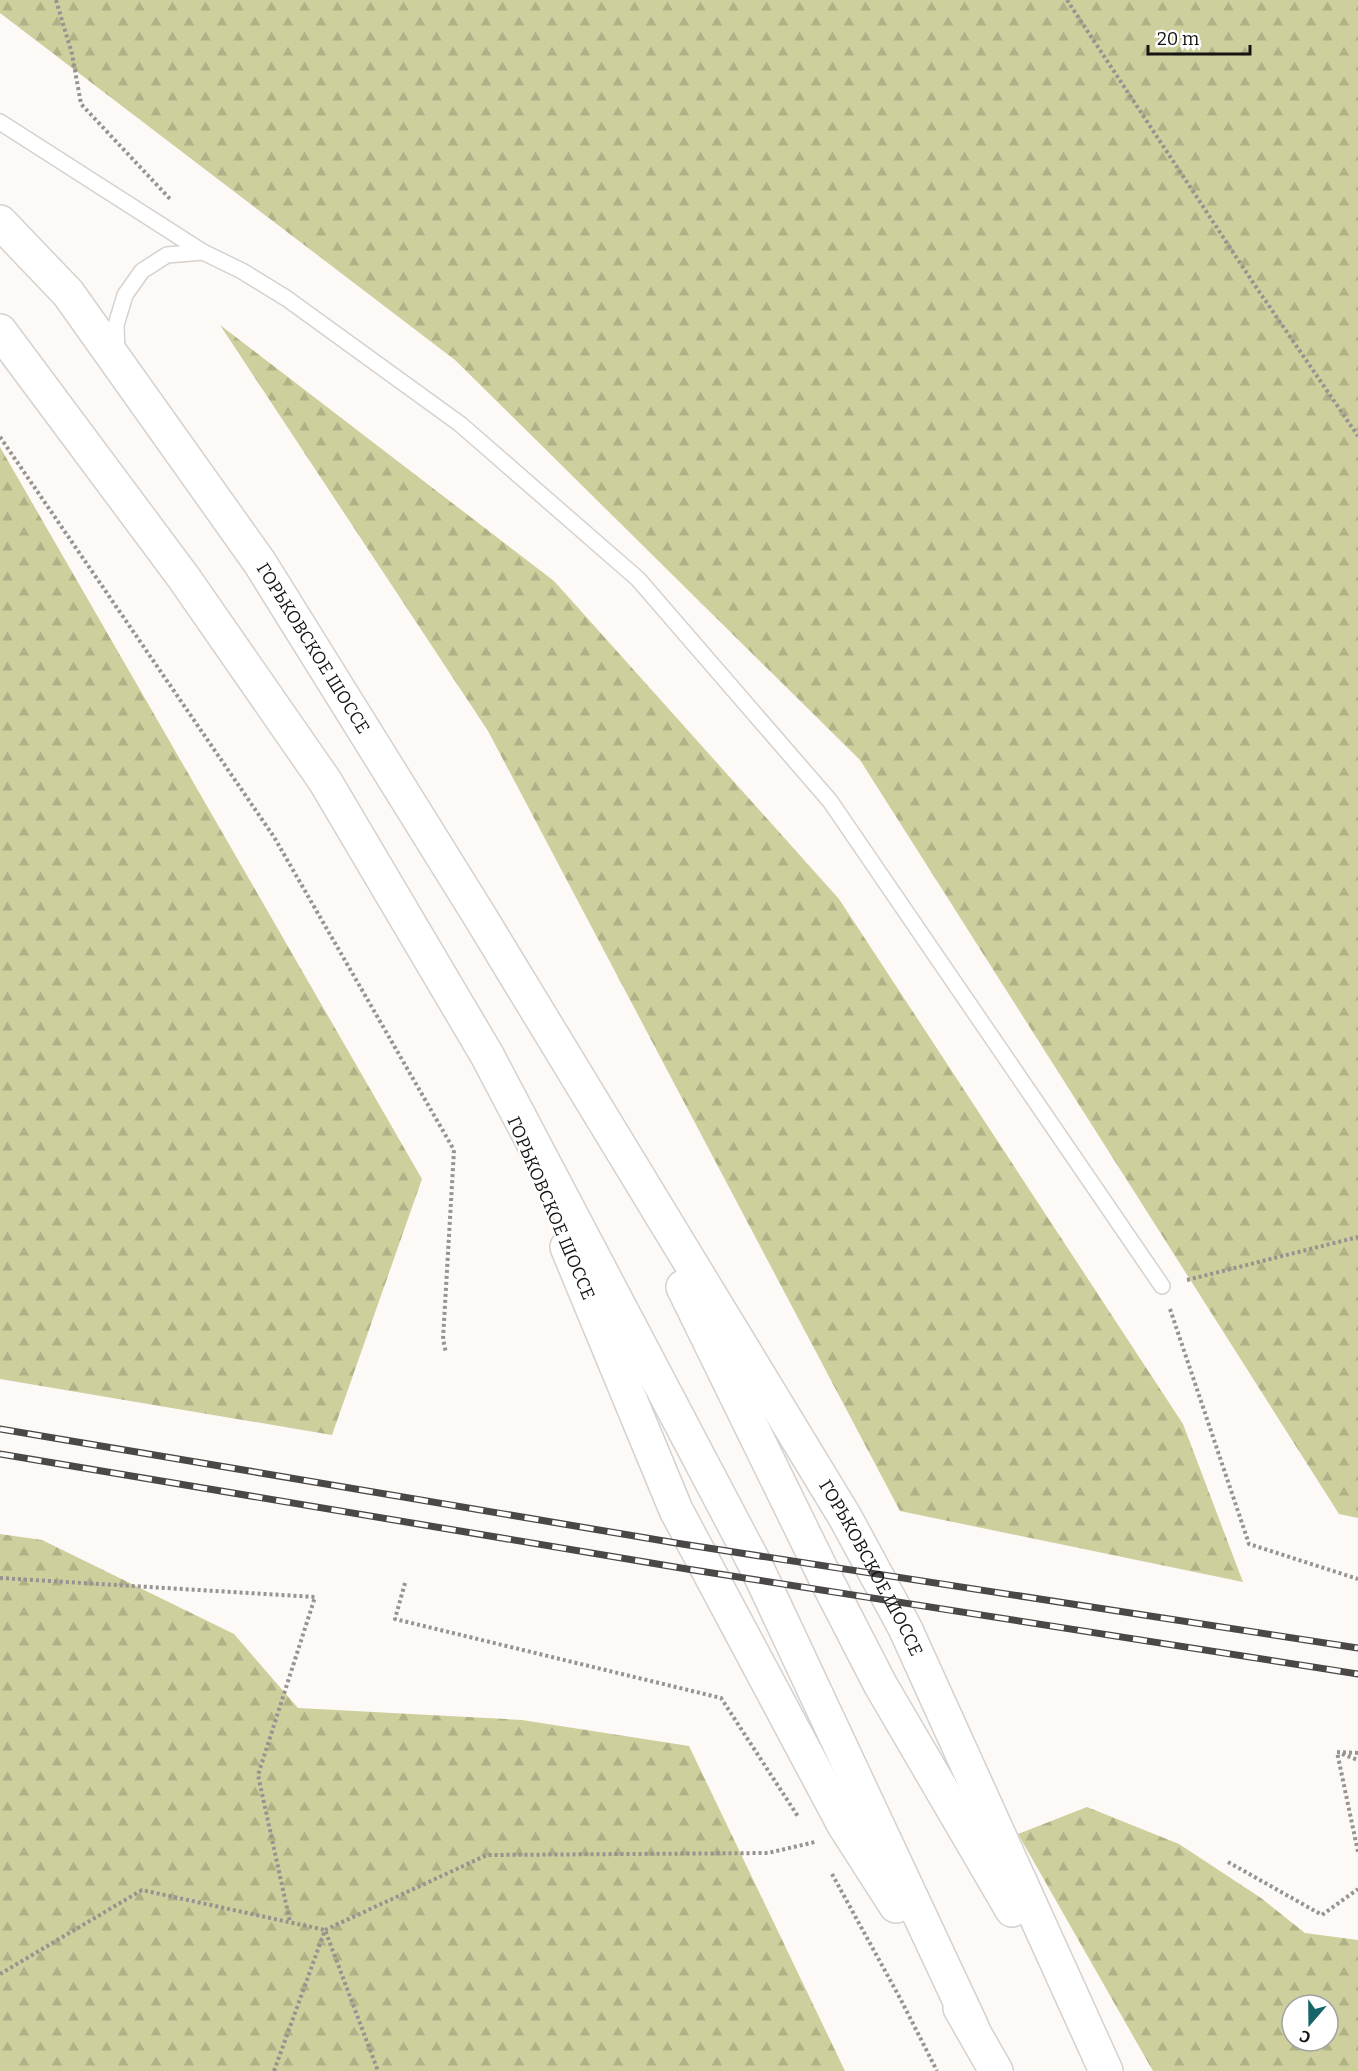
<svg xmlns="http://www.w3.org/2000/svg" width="1358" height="2071" viewBox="0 0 1358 2071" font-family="Bitter,serif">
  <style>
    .forest { fill: url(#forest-firs); fill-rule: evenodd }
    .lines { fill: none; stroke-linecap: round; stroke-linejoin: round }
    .lane-casing { stroke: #d5d1ce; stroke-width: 18 }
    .primary-casing { stroke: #d5d1ce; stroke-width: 36 }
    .path { stroke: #969391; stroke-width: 4; stroke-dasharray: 3 3; stroke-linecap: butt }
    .lane { stroke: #fff; stroke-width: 15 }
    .primary { stroke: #fff; stroke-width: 33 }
    .rail-casing { stroke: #4a4746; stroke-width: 7 }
    .rail { stroke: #fff; stroke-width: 4.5; stroke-dasharray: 14; stroke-linecap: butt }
    .labels { text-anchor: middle; stroke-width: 4.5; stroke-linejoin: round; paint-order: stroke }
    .street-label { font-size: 18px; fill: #171514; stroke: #fff }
  </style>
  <defs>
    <pattern id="forest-firs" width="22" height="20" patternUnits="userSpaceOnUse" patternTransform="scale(1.5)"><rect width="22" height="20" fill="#cdd09d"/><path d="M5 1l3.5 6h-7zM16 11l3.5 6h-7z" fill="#afb286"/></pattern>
  </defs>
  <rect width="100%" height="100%" fill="#fdf9f6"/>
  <path class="forest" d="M0,0H1358V1518L1339,1514L860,760L455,360L0,13Z
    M220,325L554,581L839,899L1183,1424L1243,1582L900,1511L488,731Z
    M0,447L422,1179L332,1435L0,1379Z
    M0,1534L42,1540L234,1634L298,1708L522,1720L689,1746L845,2071H0Z
    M1087,1807L1179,1844L1261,1898L1305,1933L1358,1940V2071H1153L1018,1834ZM1292,2005H1328V2041H1292Z"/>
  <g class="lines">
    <defs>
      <path id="lane" d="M0,122L203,252L242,271L286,298L460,424L638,579L830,801L1162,1286
        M117,352L116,325L125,295L142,271L167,255L203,252"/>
      <g id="primary">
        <path id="s1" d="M0,222L68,293L260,563L479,915L845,1517L905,1628L1106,2071"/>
        <path d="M0,331L184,578L325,781L487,1055L757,1568L972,2027"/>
        <path d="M567,1247L676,1510L844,1825L896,1906"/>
        <path d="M683,1287L827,1581L880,1684L1012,1910"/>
        <path d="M960,2008L996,2071"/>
      </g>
    </defs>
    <use href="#lane" class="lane-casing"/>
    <use href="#primary" class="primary-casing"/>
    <path class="path" d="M56,0L72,54L81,104L171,200
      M1067,0L1254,284L1358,436
      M0,437L274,837L454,1150L443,1339L446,1353
      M1187,1280L1358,1237
      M1170,1309L1249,1544L1358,1579
      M0,1578L315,1597L258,1775L290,1922
      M405,1583L395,1619L721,1698L799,1818
      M1358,1753L1337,1752L1358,1852
      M1342,1754L1358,1760
      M1228,1862L1322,1915L1358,1889
      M832,1874L901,2000L937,2071
      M0,1974L142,1890L325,1930L378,2071
      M274,2071L325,1930L487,1855L768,1853L815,1842"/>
    <use href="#lane" class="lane"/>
    <use href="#primary" class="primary"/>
    <defs>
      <path id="rail" d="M0,1429L682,1544L1358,1648
        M0,1454L687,1569L1358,1674"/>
    </defs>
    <use href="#rail" class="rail-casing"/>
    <use href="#rail" class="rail"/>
  </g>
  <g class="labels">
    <g class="street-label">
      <text dy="6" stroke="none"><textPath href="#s1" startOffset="530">ГОРЬКОВСКОЕ ШОССЕ</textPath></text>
      <text transform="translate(551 1208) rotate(67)" y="6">ГОРЬКОВСКОЕ ШОССЕ</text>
      <text dy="6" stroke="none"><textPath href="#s1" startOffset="1606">ГОРЬКОВСКОЕ ШОССЕ</textPath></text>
    </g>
  </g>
  <g transform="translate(1310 2023) rotate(200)"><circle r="28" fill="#ffffff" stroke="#a2a1a1" stroke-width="1.5"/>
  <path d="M0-4.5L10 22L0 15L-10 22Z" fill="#166568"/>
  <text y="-9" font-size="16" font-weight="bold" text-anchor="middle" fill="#171514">С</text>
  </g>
  <path d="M1148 45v9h102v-9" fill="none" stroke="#171514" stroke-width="3"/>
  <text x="1157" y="45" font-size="18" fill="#171514" stroke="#ffffff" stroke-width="4.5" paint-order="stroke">20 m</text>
</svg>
